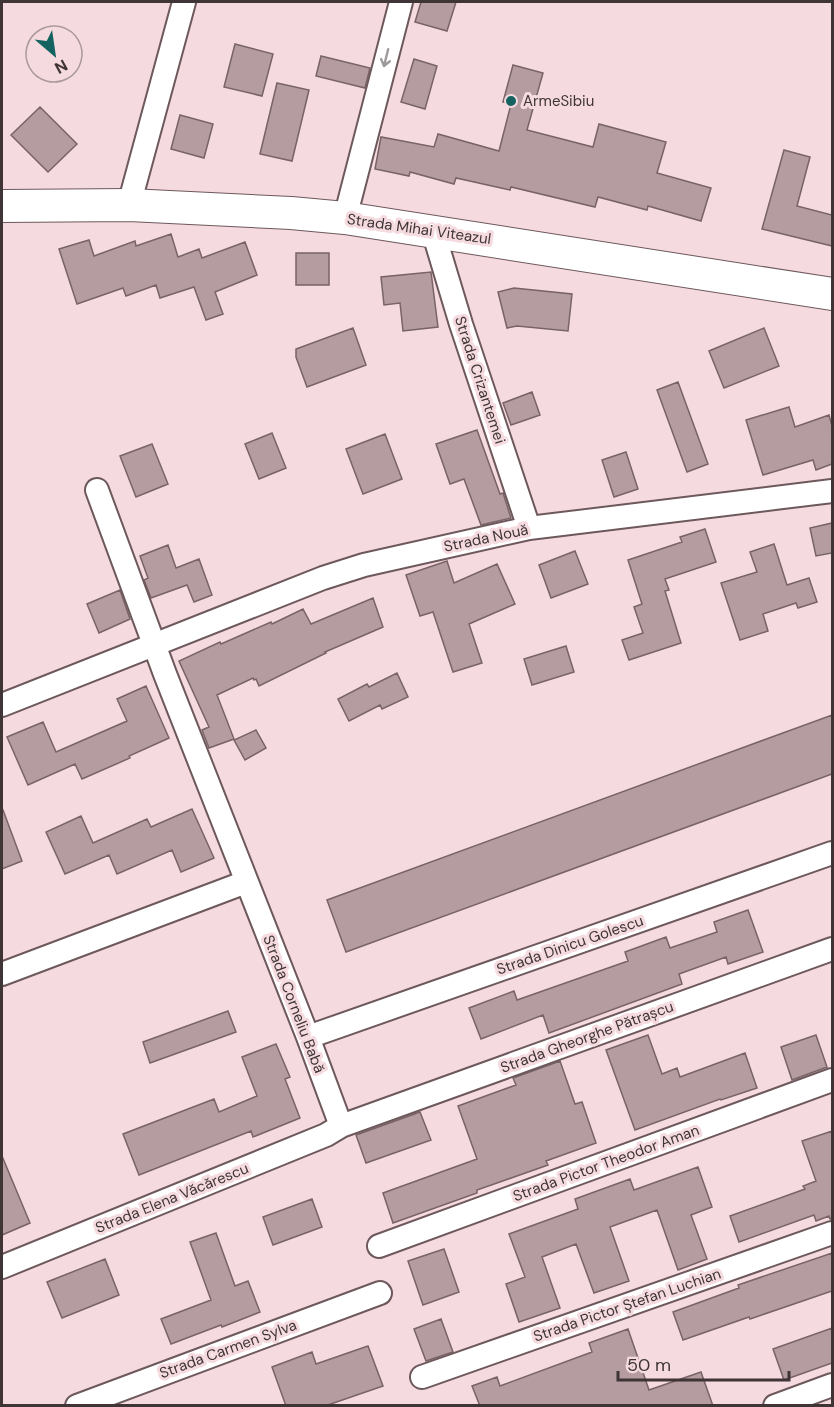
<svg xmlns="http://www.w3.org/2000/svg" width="834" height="1407" viewBox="0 0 834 1407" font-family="'DM Sans',sans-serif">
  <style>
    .building { fill: #b49ca0; stroke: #786367; stroke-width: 1.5 }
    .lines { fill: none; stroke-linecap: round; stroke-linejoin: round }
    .street-casing { stroke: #6d585c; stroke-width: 26 }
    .secondary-casing { stroke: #6d585c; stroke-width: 34 }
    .street { stroke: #fff; stroke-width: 22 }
    .secondary { stroke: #fff; stroke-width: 32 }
    .oneway { stroke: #9f9a9a }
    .poi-dot { fill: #146360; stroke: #f5dbe0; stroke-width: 2 }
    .labels { text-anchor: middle; stroke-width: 6; stroke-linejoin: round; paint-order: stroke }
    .poi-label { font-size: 15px; fill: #3f3536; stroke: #f5dbe0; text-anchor: start }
    .street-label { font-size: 15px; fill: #3f3536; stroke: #f5dbe0 }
  </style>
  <rect width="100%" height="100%" fill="#f5dbe0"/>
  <path class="building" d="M421,2H456L447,31L415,22Z
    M235,44L273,54L262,96L224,87Z
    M321,56L370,68L365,88L316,76Z
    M414,59L437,66L425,109L401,102Z
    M513,65L543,73L527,130L593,147L599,124L666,142L657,173L711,188L701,221L648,206L647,210L598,197L595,207L511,187L510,190L456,178L454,184L410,172L409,176L375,169L381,137L434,147L438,134L499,151L511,104L503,102Z
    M277,83L309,90L292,161L260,154Z
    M40,107L77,144L48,172L11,135Z
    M180,115L213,124L204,158L171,149Z
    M784,150L810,157L797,206L832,215V246L762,229Z
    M171,234L178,257L199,249L202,258L245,242L257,275L215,292L223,314L206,320L194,287L160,298L156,285L126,296L123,288L77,304L59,249L89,240L94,256L135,241L136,246Z
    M296,253H329V285H296Z
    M431,272L438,327L403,331L400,303L384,305L381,277Z
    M514,288L572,294L568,331L517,326L507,328L498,292Z
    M353,328L366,365L307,387L296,357V349Z
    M764,328L779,366L724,388L709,351Z
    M678,382L708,464L687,472L657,390Z
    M532,392L540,415L511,425L503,403Z
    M789,407L795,427L829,415L832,426V464L816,470L813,460L763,475L746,420Z
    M477,430L500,494L503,493L511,518L481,525L464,479L450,484L436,444Z
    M272,433L286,468L259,479L245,444Z
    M385,434L402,479L363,494L346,449Z
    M152,444L168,484L136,497L120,456Z
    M626,452L638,489L614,497L602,460Z
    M832,523V553L816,556L810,528Z
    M705,529L716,562L665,579L669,590L665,591L681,643L629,660L622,640L643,633L634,607L642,604L628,560L682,542L680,537Z
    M774,544L787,585L809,578L817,602L798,608L796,603L763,614L768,631L740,640L721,583L757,572L750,552Z
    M168,545L176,568L199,559L212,595L194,602L187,585L151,598L144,580L148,578L140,556Z
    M575,551L588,584L551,598L539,565Z
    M447,561L454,583L497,564L515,604L469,624L482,663L453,672L433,612L420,616L406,575Z
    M120,590L130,619L99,633L87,604Z
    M373,598L383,627L325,652L326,653L259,686L256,679L254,680L253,678L217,695L234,739L209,748L202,730L209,727L179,661L220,642L221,644L271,622L272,624L303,609L311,624Z
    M566,646L574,672L532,685L524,659Z
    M397,673L408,697L382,709L380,705L349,721L338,699L367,684L369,687Z
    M146,686L169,738L129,756L130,758L82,779L75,764L28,785L7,737L43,722L56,752L127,721L117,699Z
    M832,715V774L346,952L327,900Z
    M256,730L266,748L245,760L234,740Z
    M192,809L214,858L181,872L172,850L117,874L109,855L65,874L46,832L81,816L93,843L147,819L151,827Z
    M3,810L22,861L2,869V811Z
    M748,910L763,952L728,964L726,957L679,974L682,984L549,1033L543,1015L481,1039L469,1008L514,991L517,1000L628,961L625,952L666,937L670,948L717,932L714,922Z
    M228,1011L236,1032L150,1063L143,1042Z
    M648,1035L662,1074L677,1068L680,1077L745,1053L757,1088L721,1100L720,1099L635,1130L606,1050Z
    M816,1035L827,1067L792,1080L781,1047Z
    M276,1044L290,1077L285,1079L300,1118L253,1137L251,1131L139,1175L123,1134L214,1099L219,1112L257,1096L242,1057Z
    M560,1061L575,1104L582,1102L596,1143L546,1161L548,1165L477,1190V1193L393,1223L383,1193L477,1159L458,1106L516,1085L513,1078Z
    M420,1112L431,1140L366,1163L356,1135Z
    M832,1131V1219H830L829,1216L816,1221L814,1215L739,1242L730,1216L805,1189L803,1186L816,1181L802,1141Z
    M2,1156L30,1223L2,1235Z
    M698,1167L712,1207L691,1215L707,1259L678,1270L657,1210L610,1227L629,1281L594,1293L576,1244L542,1257L560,1308L519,1322L506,1284L525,1277L509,1234L578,1209L575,1199L630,1179L634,1190Z
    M312,1199L322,1227L273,1245L263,1217Z
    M216,1233L235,1286L248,1281L260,1312L222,1327L221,1325L171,1344L161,1319L211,1300L190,1242Z
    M444,1249L459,1292L423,1305L408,1261Z
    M832,1253V1291L750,1319L749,1317L683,1340L673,1312L739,1288L738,1285Z
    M105,1259L119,1295L62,1318L47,1282Z
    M441,1319L453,1352L426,1361L414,1329Z
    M832,1328V1363L784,1380L773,1349Z
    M628,1329L649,1390L701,1372L713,1406H480L472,1386L497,1377L500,1386L592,1352L589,1343Z
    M368,1346L383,1386L325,1406H286L272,1367L312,1352L316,1364Z"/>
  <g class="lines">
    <defs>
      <path id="street" d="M129,205L184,2
        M345,218L401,2
        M433,231L461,324L529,528
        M97,490L165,674L308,1037L341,1126
        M2,705L323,578L364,565L529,528L832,491
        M2,974L246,882
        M308,1037L832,853
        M379,1246L832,1080
        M2,1267L326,1135L341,1126L832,949
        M422,1377L832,1233
        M77,1406L380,1293
        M775,1406L832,1385"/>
      <path id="secondary" d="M2,206L129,205L291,213L345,218L832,294"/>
    </defs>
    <use href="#street" class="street-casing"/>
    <use href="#secondary" class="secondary-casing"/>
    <use href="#street" class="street"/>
    <use href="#secondary" class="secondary"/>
  </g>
  <defs><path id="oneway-shaft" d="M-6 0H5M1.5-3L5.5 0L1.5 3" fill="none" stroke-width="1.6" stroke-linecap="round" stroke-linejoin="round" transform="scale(1.5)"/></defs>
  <use class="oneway" href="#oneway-shaft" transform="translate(386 58) rotate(104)"/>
  <circle class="poi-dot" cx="511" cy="101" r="6"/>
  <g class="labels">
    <g class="poi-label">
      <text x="523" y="106">ArmeSibiu</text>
    </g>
    <g class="street-label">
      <text transform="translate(419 229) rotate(8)" y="5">Strada Mihai Viteazul</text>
      <text transform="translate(480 380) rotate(72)" y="5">Strada Crizantemei</text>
      <text transform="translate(486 538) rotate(-12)" y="5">Strada Nouă</text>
      <text transform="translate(570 945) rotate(-19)" y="5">Strada Dinicu Golescu</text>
      <text transform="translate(294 1004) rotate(69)" y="5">Strada Corneliu Babă</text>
      <text transform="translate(587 1037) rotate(-20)" y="5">Strada Gheorghe Pătrașcu</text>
      <text transform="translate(606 1163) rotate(-20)" y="5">Strada Pictor Theodor Aman</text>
      <text transform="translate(172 1198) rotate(-22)" y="5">Strada Elena Văcărescu</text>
      <text transform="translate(627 1305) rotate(-19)" y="5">Strada Pictor Ștefan Luchian</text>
      <text transform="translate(228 1349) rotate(-20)" y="5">Strada Carmen Sylva</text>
    </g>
  </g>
  <rect width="834" height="1407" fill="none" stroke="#3f3536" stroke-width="6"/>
  <g transform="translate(54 54) rotate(151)"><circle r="28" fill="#f5dbe0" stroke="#ac999c" stroke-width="1.5"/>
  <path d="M0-4.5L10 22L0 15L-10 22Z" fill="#146360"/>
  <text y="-9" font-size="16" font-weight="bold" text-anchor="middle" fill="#3f3536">N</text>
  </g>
  <path d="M618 1371v9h171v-9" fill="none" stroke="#3f3536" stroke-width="3"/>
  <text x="627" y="1371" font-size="18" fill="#3f3536" stroke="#f5dbe0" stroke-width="4.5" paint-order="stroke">50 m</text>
</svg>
